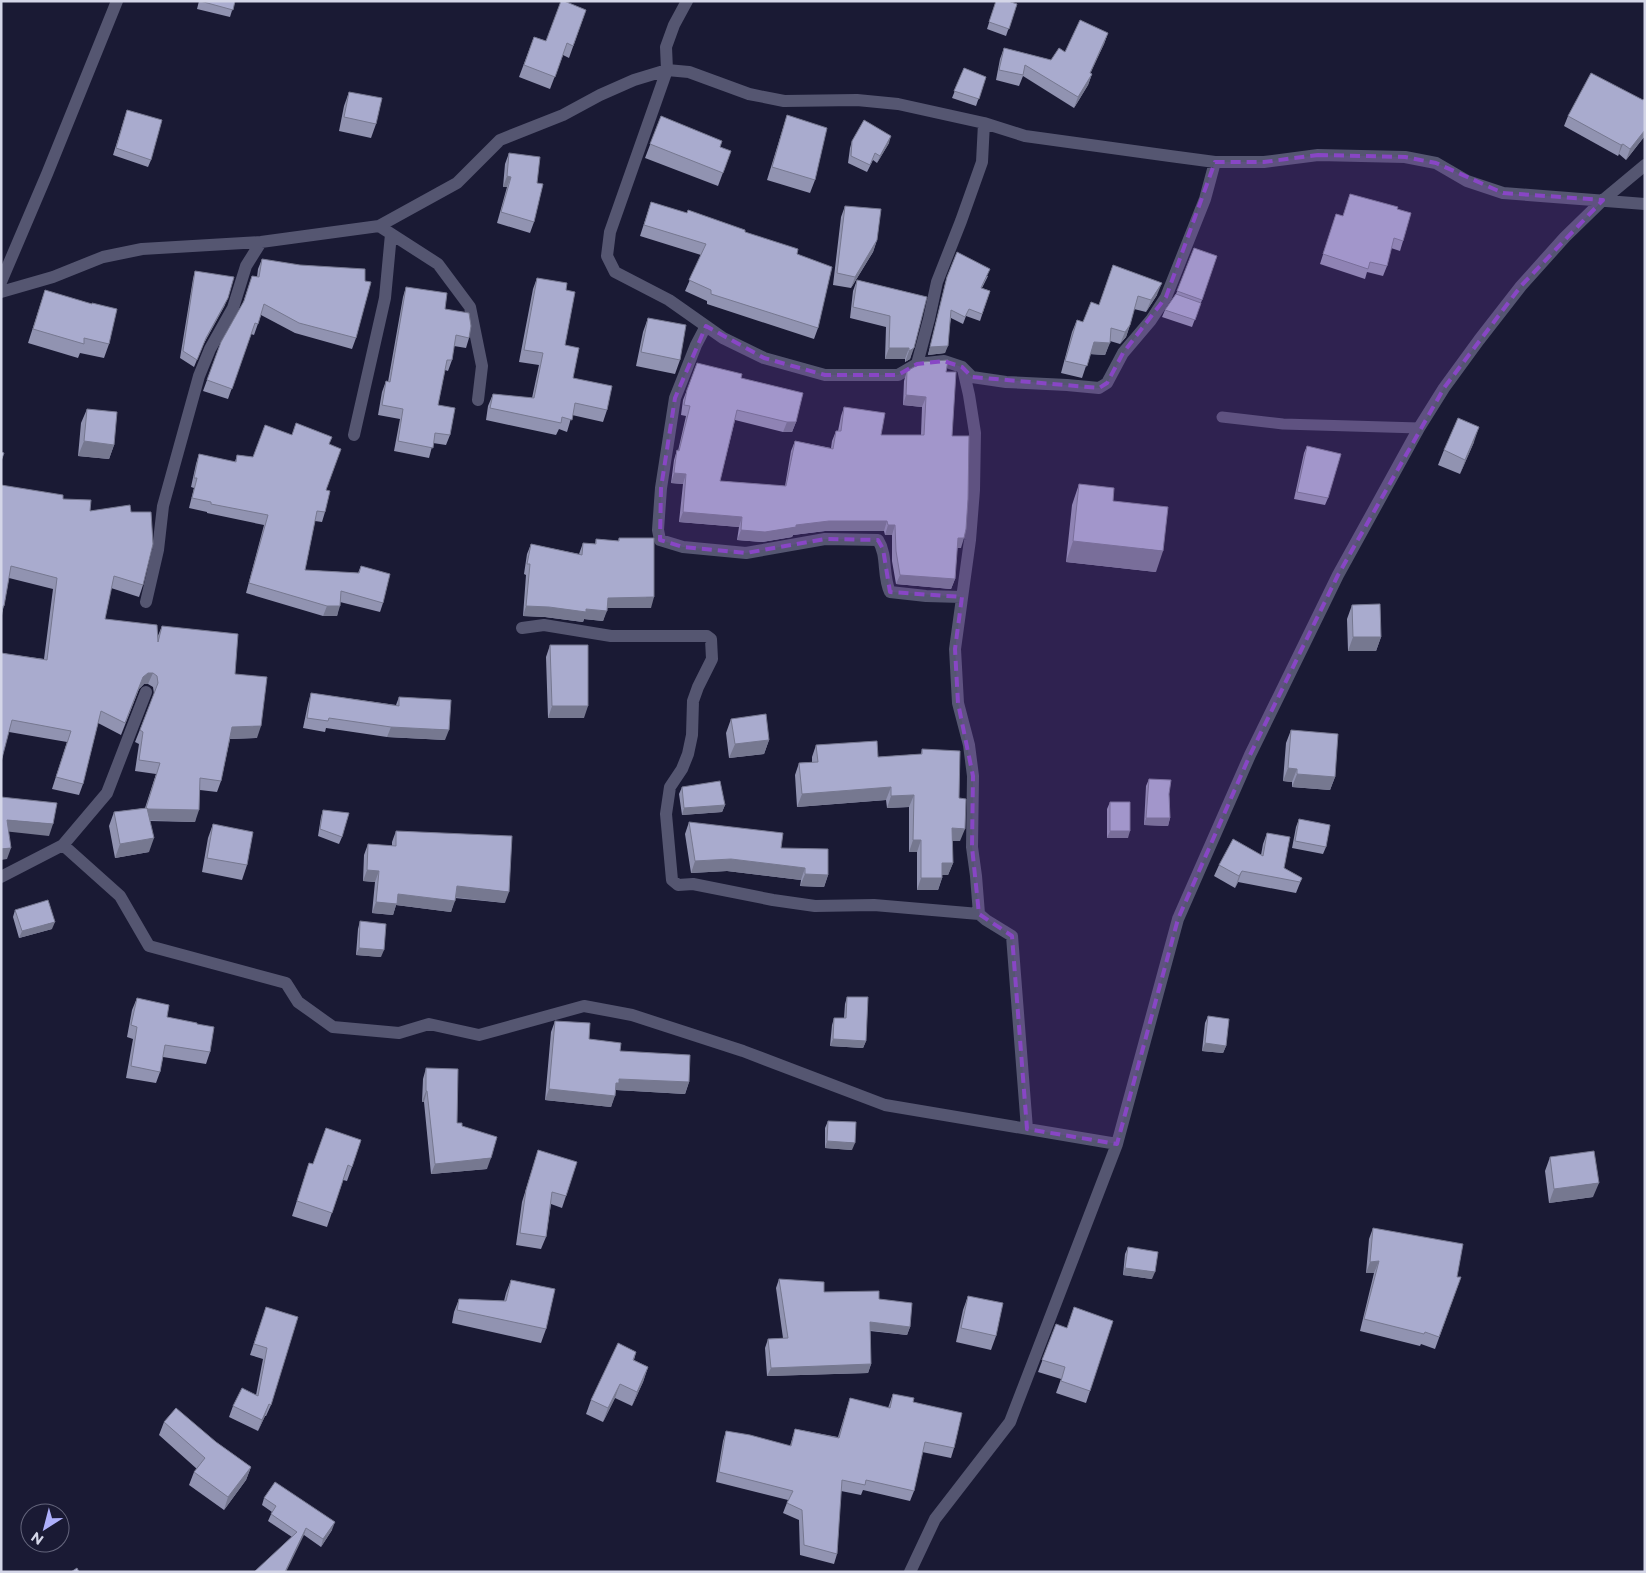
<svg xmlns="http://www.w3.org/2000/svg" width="1646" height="1573" viewBox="0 0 1646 1573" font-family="Montserrat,sans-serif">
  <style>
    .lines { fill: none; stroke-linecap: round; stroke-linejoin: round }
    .service { stroke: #555671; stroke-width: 11 }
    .minor { stroke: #555671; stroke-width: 12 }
    .wall { fill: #9193b1 }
    .shaded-wall { fill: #767890 }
    .building { fill: #a9abce; stroke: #767890 }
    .marked { fill: #8846c5; fill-opacity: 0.2; stroke: #8846c5; stroke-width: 4; stroke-dasharray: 10 6; stroke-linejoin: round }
  </style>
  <rect width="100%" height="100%" fill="#1a1a34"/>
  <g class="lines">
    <path class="service" d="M1222,417L1283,424L1419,428"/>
    <path class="minor" d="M687,1L674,25L666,47L667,70L610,232L607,256L615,272L669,300L723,338L764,358L825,375H898L917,364L944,361L962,367L972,377L1006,382L1067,385L1099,388L1107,383L1123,353L1151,320L1166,297L1205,199L1215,162
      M379,226L438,264L470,307L482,366L478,400
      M1,282L47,174L117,1
      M1,292L53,277L103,257L142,249L261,242L379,226L457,183L500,140L563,115L600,95L634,80L667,70L689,72L749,94L784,101L857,100L898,104L984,123L1025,136L1170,156L1215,162H1264L1318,155L1405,157L1436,163L1467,181L1503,193L1645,204
      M706,326L696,345L675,398L661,488L658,530L660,540L683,547L746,553L825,539L878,540C888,556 882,575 890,592L926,596L962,597
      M917,364L929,319L937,282L961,221L982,162L984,123
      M963,369L969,395L975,433L974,490L970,540L955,649L958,703L969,745L973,776L972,847L976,876L979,914L986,920L1012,936L1027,1129
      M354,435L385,298L391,234
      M146,602L158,550L163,506L199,376L210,349L233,308L246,266L261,242
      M522,628L544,625L611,636H707L711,639L712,659L698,687L693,701L692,735L688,754L682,769L670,787L666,814L672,880L678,885L693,884L773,900L815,906L874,905L979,914
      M63,845L120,896L149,946L286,983L298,1002L333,1027L399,1033L429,1024L479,1035L584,1006L632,1015L743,1051L885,1105L1117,1144
      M1,877L63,845L107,793L146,692
      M910,1572L935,1519L1010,1422L1117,1144L1178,919L1250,755L1338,575L1419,428L1444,388L1479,340L1521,286L1565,237L1603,200L1645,165"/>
  </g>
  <path class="wall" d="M199,1H235L230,17L197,9Z
    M996,1L1017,4L1006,36L987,29Z
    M586,10L569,58L563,55L550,89L519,77L534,37L546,41Z
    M1108,33L1104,44L1090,73L1092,74L1088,85L1074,108L1023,76L1019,86L996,80L1000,59L1004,48L1051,60L1065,52Z
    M964,68L986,77L976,106L952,98Z
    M349,92L376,124L371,138L339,131L344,106Z
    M1645,98V138L1644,137L1626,160L1619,154L1618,156L1564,126L1568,116L1643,100Z
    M127,110L151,160L148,167L113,155Z
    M787,115L815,180L810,193L767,180Z
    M661,116L720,148L731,151L718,186L645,158Z
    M852,141L889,143L877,163L873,160L867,172L848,163L850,148Z
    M509,153L534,222L530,233L497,223L507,187H503L505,164Z
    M651,202L745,232L797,254L818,328L814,339L707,304V301L685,291L701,255L640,236Z
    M845,206L877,240L873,252L851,288L833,285L841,217Z
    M1397,209L1403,241L1400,251L1391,248L1387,266L1383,276L1367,272L1365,279L1320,264L1336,214L1342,216Z
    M1194,248L1202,300L1192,327L1162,317L1165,310L1176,294Z
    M262,259L356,338L352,349L295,333L261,315L254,335L251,334L228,399L203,391L221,342L243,303L252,276L257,277L258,269Z
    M1113,265L1157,295L1146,312L1134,309L1130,325L1126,337L1120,344L1110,341L1105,355L1090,354L1082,378L1061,373L1072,332L1077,320L1083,322L1099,305Z
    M195,271L225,305L203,345L194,367L180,358L193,279Z
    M988,276L982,288L990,291L980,321L966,316L963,324L951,318L945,353L928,355L945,284L947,277Z
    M537,278L566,290L565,345L573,378L607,410L603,422L572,415L567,432L559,429L556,435L486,420L488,406L493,394L532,398L539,365L519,362L533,289Z
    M857,280L927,297L910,359L905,362V359H885L886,327L850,318L853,291Z
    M406,287L445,309L469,338L466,348L454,346L452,360L448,371L445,370L438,405L450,435L446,445L433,443L429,458L394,451L400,419L378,415L382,392L386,381L388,382L403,297Z
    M45,290L109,344L104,358L80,353L78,358L28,343Z
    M648,318L680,360L675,374L636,366L643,332Z
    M907,371L946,372L961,548H957L955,579L951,589L896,584L892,561V535H885L884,531H825L793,535L792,537L762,542L737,540L739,527L679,522L683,484L671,483L674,460L677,450L678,451L686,416L681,415L683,400L687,390L741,378L796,422L792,432H783L735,420L720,481L785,486L791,451L795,441L831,448L832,441L836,431H838L841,416L844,407L881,435H921L922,407L903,405L904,381Z
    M87,409L114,445L109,459L78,456L81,423Z
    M292,435L329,444L326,490L325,512L322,522L315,521L305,570L358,573L361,566L383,603L380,612L340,602L337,616H323L246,593L264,525L207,513V512L189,508L194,488L191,487L196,464L199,454L235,462L237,455L253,457Z
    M1474,442L1460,474L1438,465L1444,450Z
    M1307,446L1328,498L1325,505L1294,499L1304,453Z
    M1079,484L1113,501L1156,572L1066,562L1072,505Z
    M1,485L63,499L90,511L143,585L139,597L111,588L105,619L157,638L162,626L235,674L257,738L230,739L221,781L217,792L200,790L195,822L150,821L149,852L115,858L109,826L114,812L145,808L156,774L135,771L139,744L135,742L154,694L153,687L148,684H144L139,689L121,735L98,723L83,784L79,795L52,789L67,742L9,732L1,653L44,659L53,589L9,578L4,606L2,612Z
    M619,538L651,608H607L603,621L584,619L583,622L545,617L523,616L526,575L524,574L527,554L531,544L579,554L583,543L595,544L596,539L618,541Z
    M1352,605L1381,637L1376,651H1348L1347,619Z
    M550,645L584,718H548L546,657Z
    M311,693L396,705L399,697L445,740L387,737L326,728L325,732L303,728L308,704Z
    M731,719L769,740L764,754L729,758L726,733Z
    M1291,730L1335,777L1330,790L1292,787V782L1283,781L1286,743Z
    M816,745L878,757L921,754L922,749L959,798L960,841H952L953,863L948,875H942V878L938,890H917V852H909V807L887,808L886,800L797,807L795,775L799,763L812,762V757Z
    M1149,779L1169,794L1170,818L1168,826L1144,825L1146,786Z
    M682,787L725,805L722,812L682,815L679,794Z
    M1110,802L1128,838H1107V809Z
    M323,810L342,837L339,844L318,836L321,817Z
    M1299,819L1326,847L1323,854L1292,848L1296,827Z
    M689,822L781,848L828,875L824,887L800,886L801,880L727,871L691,873L685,834Z
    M213,824L247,865L242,880L202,872L208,838Z
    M396,831L505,903L455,898L451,912L396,905L393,915L372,913L375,882L363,881L364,855L368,844L392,846V842Z
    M1267,833L1284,868L1302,878L1296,893L1238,882L1235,888L1214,876L1219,865L1261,855L1263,844Z
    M15,910L52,929L19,938L13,917Z
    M360,921L381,957L356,955L358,929Z
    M847,997L866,1041L863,1048L830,1046L832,1025L834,1018H844L845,1004Z
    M137,998L167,1017L197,1024L210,1052L206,1064L163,1057L160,1072L156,1083L126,1078L133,1039L127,1037L132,1010Z
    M1208,1016L1226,1046L1223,1053L1202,1051L1205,1023Z
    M555,1021L589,1039L620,1051L689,1082L685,1094L616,1090L611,1107L545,1100L551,1032Z
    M426,1068L457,1123L487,1169L431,1174L424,1102H422L423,1079Z
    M828,1121L852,1150L825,1148V1128Z
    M326,1128L352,1167L347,1181L343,1180L327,1227L292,1216L309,1163L313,1164Z
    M538,1150L566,1196L562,1208L551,1204L546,1237L541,1249L516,1245L522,1202Z
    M1550,1157L1593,1197L1549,1203L1545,1171Z
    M1373,1228L1457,1277H1461L1435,1349L1421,1344L1420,1346L1360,1331L1374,1273H1366L1369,1239Z
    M1128,1247L1152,1279L1123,1275L1125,1254Z
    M779,1279L824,1292L879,1299L910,1327L907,1335L870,1331L871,1364L868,1373L767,1376L765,1348L768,1339L783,1338L776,1288Z
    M511,1280L546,1329L541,1343L452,1323L454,1312L459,1299L504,1301L506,1293Z
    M968,1296L996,1336L991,1350L956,1342L963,1310Z
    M266,1307L271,1405L266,1416H265L258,1431L229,1417L233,1406L256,1395L263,1359L250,1355Z
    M1056,1324L1090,1391L1086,1403L1056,1393L1061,1379L1038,1372Z
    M636,1352L634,1360L648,1367L643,1382L632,1406L615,1398L603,1422L586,1414L591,1400Z
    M893,1394L913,1402L954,1448L951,1458L922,1452L914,1491L910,1501L863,1490L861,1495L841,1491L837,1554L834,1564L800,1555L799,1520L783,1513L788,1500L716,1482L723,1441L726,1431L790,1446L795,1429L838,1437L850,1398L888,1408Z
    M164,1422L216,1442L251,1467L246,1480L224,1510L189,1485L194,1472L197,1469L159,1435Z
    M264,1498L332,1530L321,1547L304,1535L292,1537L268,1521L272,1512L262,1505Z"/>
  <path class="shaded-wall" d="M1108,33L1104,44L1086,83L1090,73Z
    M1092,74L1088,85L1074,108L1078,97Z
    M1645,130V133L1644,137L1626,160L1630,149Z
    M891,136L889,143L877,163L880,156Z
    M1623,144L1619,154L1618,156L1621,145Z
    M507,176L511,177L507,187H503Z
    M877,240L873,252L851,288L855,277Z
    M1162,283L1157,295L1146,312L1151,300Z
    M228,298L225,305L203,345L194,367L206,338Z
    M1130,325L1126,337L1120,344L1125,332Z
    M1094,342L1110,343L1105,355L1089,354Z
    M948,346L945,353L928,355L930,347Z
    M889,348H909L905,359H885Z
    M914,348L910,359L905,362L909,351Z
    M906,395L926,397L922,407L903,405Z
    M787,422H796L792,432H783Z
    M1479,427L1474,442L1460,474L1465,460Z
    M84,441L114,445L109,459L78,456Z
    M674,473L686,474L683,484L671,483Z
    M683,512L742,517L739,527L679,522Z
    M829,521H887L884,531H825L793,535L792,537L762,542L737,540L741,530L796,525Z
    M888,525H895L892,535H885Z
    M958,538H964L961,548H954Z
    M1073,541L1163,551L1156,572L1066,562Z
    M900,575L955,579L951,589L896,584Z
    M654,597L651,608H604L608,598Z
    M327,606H340L337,616H323Z
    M526,606L586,609L607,611L603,621L584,619L583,622L545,617L523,616Z
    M1353,637H1381L1376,651H1348Z
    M148,673H153L148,684H144L139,689L121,735L143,677Z
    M552,706H588L584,718H548Z
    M261,726L257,738L228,739L232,727Z
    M391,727L449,730L445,740L387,737Z
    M769,740L764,754L729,758L735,744Z
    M1288,768L1297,769L1292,782L1283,781Z
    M1297,774L1335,777L1330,790L1292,787Z
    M891,787L886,800L797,807L802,794Z
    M914,795L909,807L887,808L891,796Z
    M725,805L722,812L682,815L684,808Z
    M146,809L199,810L195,822L141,820Z
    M1146,818H1170L1168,826L1144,825Z
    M7,820L53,824L49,836L3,831Z
    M952,828L965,829L960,841H948Z
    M1110,831H1130L1128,838H1107Z
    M154,838L149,852L115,858L120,844Z
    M913,840H921L917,852H909Z
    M11,848L7,859L1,860V849Z
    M731,859L805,868L801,880L727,871L691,873L695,861Z
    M942,863H953L948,875H938Z
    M367,870L379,871L375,882L363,881Z
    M1242,871L1238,882L1235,888L1239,876Z
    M805,874L828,875L824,887L800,886Z
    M921,878H942L938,890H917Z
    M457,886L509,892L505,903L453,897Z
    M398,894L455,901L451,912L396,905L393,915L372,913L376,902Z
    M55,922L52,929L19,938L22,931Z
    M359,948L384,950L381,957L356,955Z
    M833,1039L866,1041L863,1048L830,1046Z
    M1205,1043L1226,1046L1223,1053L1202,1051Z
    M619,1079L689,1082L685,1094L616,1090L615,1095L616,1083Z
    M549,1089L615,1096L611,1107L545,1100Z
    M426,1091H427L424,1102H422Z
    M827,1141L855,1143L852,1150L825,1148Z
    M491,1158L487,1169L431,1174L435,1164Z
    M1599,1183L1593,1197L1549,1203L1554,1189Z
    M1379,1261L1374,1273H1366L1370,1262Z
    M1125,1268L1155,1272L1152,1279L1123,1275Z
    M870,1322L910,1327L907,1335L867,1330Z
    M871,1364L868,1373L767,1376L771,1368Z
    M648,1367L643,1382L632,1406L637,1392Z
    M620,1384L615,1398L603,1422L608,1408Z
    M269,1404L265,1416L258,1431L262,1420Z
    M251,1467L246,1480L224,1510L228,1497Z
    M335,1522L332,1530L321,1547L323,1539Z
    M306,1528L304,1535L286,1572H285Z"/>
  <path class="building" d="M200,1H235L233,10Z
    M561,1H564L586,10L573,46L567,43L555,77L524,65L534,37L546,41Z
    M996,1H1008L1017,4L1009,29L989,22Z
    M1080,20L1108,33L1090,73L1092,74L1078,97L1025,65L1023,75L999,70L1004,48L1051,60L1059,48L1065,52Z
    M964,68L986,77L979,99L954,91Z
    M1591,73L1643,100L1645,98V130L1630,149L1623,144L1621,145L1568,116Z
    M349,92L382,98L376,124L344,117Z
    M127,110L162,120L151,160L116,148Z
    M787,115L827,128L815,180L772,167Z
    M661,116L722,141L720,147L731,151L723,173L650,144Z
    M864,120L891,136L880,156L875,153L870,165L851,156L852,141Z
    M509,153L540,157L537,183L543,184L534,222L501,212L511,177L507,176Z
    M1350,194L1398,207L1397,209L1411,213L1403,241L1394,238L1387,266L1370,262L1368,269L1323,254L1336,214L1343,216Z
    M651,202L687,213L688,210L745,230V232L798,249L797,254L832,267L818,328L711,294V290L689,280L706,244L644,225Z
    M845,206L881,209L877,240L855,277L837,273Z
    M1194,248L1217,256L1202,300L1177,291Z
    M957,252L990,269L981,288L990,291L982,314L969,309L965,317L951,310L948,346L930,347L947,277Z
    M262,259L300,265L365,269V281L371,282L356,338L299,323L264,304L258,324L255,323L232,389L207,380L221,342L244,301L252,276L259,277Z
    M1113,265L1162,283L1151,300L1138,296L1130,325L1125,332L1111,328L1110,343L1094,342L1087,366L1065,361L1077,320L1083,322L1091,302L1099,305Z
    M195,271L234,277L228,298L206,338L197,360L183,351Z
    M537,278L567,283L566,290L575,292L565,345L579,348L573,378L612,386L607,410L575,403L572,420L562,417L561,423L490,408L493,394L534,398L543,353L524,350Z
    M857,280L927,297L914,348L909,351V348H889L890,316L853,307Z
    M406,287L447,293L445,309L469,313L471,326L469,338L456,335L452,360H447L438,405L455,408L450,435L435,433L433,448L398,441L403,409L382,405L386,381L390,382Z
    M45,290L92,304V303L117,309L109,344L84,338V344L33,329Z
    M1176,294L1201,303L1195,320L1165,310Z
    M648,318L686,325L680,360L641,352Z
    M948,360L946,372H956L952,436H969L968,499L966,529L964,538H958L955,579L900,575L896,551L895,525H888L887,521H829L796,525V527L765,532L741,530L742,517L683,512L686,474L674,473L675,464L677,450L679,451L690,406L684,405L687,390L697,363L742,374L741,378L803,393L796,422H787L737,410L720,481L786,486L795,441L833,449L836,431H841L844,407L885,413L881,435H924L926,397L906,395L907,371L923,362Z
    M87,409L117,412L114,445L84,441Z
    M1458,418L1479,427L1465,460L1444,450Z
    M296,423L332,437L329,444L341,449L326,490L330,491L325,512L317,511L305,570L359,573L361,566L390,574L383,603L341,591L340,606H327L249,583L268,515L211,504V502L192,498L197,478H194L199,454L236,462L237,455L253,457L265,425L292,435Z
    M1307,446L1341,454L1328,498L1297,492Z
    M1,452L4,453L1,461Z
    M1079,484L1114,488L1113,501L1168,507L1163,551L1073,541Z
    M1,485L63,495V499L91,500L90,511L130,505L131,512H151L153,544L143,585L114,576L105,619L157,625L158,642L162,626L238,634L235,674L267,677L261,726L232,727L221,781L200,778L199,810L148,809L147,808H146L160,763L139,760L143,732L140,730L158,683L157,676L153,673H148L143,677L125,723L101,711L83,784L56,777L71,731L12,720L1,762V653L47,660L57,578L11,566L4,606H3L1,619Z
    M619,538H654V597L608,598L607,611L586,609V612L549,607L526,606L530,564H527L531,544L582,555L583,543L596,544V539L619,541Z
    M1380,604L1381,637H1353L1352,605Z
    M550,645H588V706H552Z
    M311,693L399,706V697L451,700L449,730L391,727L329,718L328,721L307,718Z
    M766,714L769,740L735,744L731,719Z
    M1291,730L1338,734L1335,777L1297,774V769L1288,768Z
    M877,741L878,757L922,754V749L960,751L959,798L966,799L965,829L952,828L953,863H942V878H921V840H913L914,795L891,796V787L802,794L799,763L818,762L816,745Z
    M1149,779L1171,780L1169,794L1170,818H1146Z
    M720,781L725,805L684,808L682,787Z
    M1,797L57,803L53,824L7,820L11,848L1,849Z
    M1110,802H1130V831H1110Z
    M147,808L154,838L120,844L114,812Z
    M323,810L349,813L342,837L320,829Z
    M1299,819L1330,825L1326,847L1295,841Z
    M689,822L783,833L781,848L828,849V875L805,874V868L731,859L695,861Z
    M213,824L253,832L247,865L207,858Z
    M396,831L512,836L509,892L457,886L455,901L398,894L397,904L376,902L379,871L367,870L368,844L396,846Z
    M1267,833L1290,837L1284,868L1302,878L1300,882L1242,871L1239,876L1219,865L1233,839L1263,856Z
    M48,900L55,922L22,931L15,910Z
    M360,921L386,924L384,950L359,948Z
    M847,997H868L866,1041L833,1039L834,1018H846Z
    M137,998L169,1005L167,1017L197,1023V1024L214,1027L210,1052L165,1045L160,1072L131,1066L137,1027L131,1025Z
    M1208,1016L1229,1019L1226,1046L1205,1043Z
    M555,1021L590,1023L589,1039L621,1043L620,1051L690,1055L689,1082L619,1079V1083H616L615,1096L549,1089Z
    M426,1068L458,1069L457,1123H462V1126L497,1137L491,1158L435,1164L427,1091H426Z
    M828,1121L856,1122L855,1143L827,1141Z
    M326,1128L361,1140L352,1167L348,1165L332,1213L297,1201L309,1163L313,1164Z
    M538,1150L577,1162L566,1196L552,1192L546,1237L520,1233L526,1190Z
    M1594,1151L1599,1183L1554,1189L1550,1157Z
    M1373,1228L1463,1244L1457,1277H1461L1439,1337L1425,1332L1424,1334L1364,1319L1379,1261L1370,1262Z
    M1128,1247L1158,1252L1155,1272L1125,1268Z
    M779,1279L824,1282V1292L879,1291V1299L912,1303L910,1327L870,1322L871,1364L771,1368L768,1339L788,1338Z
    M511,1280L555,1289L546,1329L457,1310L459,1299L506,1301Z
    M968,1296L1003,1303L996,1336L961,1328Z
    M266,1307L298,1317L271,1405L269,1404L262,1420L233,1406L242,1388L258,1396L267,1348L254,1344Z
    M1074,1307L1113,1321L1090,1391L1061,1381L1065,1367L1042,1360L1056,1324L1067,1328Z
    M618,1343L636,1352L633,1360L648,1367L637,1392L620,1384L608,1408L591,1400Z
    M893,1394L914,1398L913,1402L962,1413L954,1448L925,1442L914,1491L866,1480L865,1485L842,1480L837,1554L804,1545L802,1510L787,1503L793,1491L719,1472L726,1431L750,1435L791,1446L795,1429L839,1438L850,1398L890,1408Z
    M176,1408L216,1442L251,1467L228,1497L194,1472L205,1458L164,1422Z
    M275,1482L335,1522L323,1539L306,1528L285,1572H254L297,1532L271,1514L276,1506L264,1498Z
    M77,1568L79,1572H71Z"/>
  <path class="marked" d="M1318,155L1405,157L1436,163L1503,193L1603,200L1521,286L1444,388L1338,575L1250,755L1178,919L1117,1144L1027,1129L1012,936L979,914L972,847L973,776L958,703L955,649L962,597L890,592L883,549L878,540L825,539L746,553L683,547L660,540L661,488L675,398L706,326L764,358L825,375H898L917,364L944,361L962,367L972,377L1099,388L1107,383L1123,353L1166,297L1215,162H1264Z"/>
  <rect width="1646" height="1573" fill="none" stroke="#d4d6e8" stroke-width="5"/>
  <g transform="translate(45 1528) rotate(216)"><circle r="24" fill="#1a1a34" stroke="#64657c"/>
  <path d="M0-4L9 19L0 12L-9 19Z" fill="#adaffb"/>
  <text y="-8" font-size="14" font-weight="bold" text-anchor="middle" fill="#d4d6e8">N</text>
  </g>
</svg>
